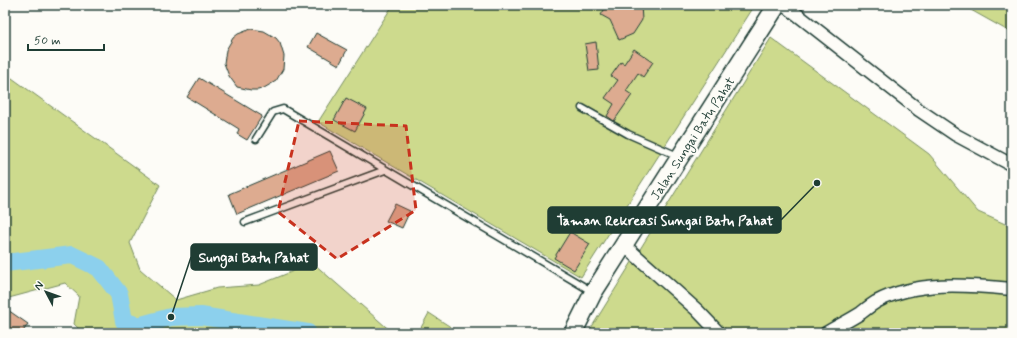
<svg xmlns="http://www.w3.org/2000/svg" width="1017" height="338" viewBox="0 0 1017 338" font-family="Mynerve,sans-serif">
  <style>
    .green { fill: #cdda8d; stroke: #768c60 }
    .lines { fill: none; stroke-linecap: round; stroke-linejoin: round }
    .river { stroke: #8cd0ed; stroke-width: 18 }
    .building { fill: #ddab90; stroke: #1f3d34 }
    .lane-casing { stroke: #1f3d34; stroke-width: 9 }
    .street-casing { stroke: #1f3d34; stroke-width: 15 }
    .secondary-casing { stroke: #1f3d34; stroke-width: 20 }
    .lane { stroke: #fdfcf7; stroke-width: 6 }
    .street { stroke: #fdfcf7; stroke-width: 12 }
    .secondary { stroke: #fdfcf7; stroke-width: 17 }
    .marked { fill: #c8321e; fill-opacity: 0.2; stroke: #c8321e; stroke-width: 3; stroke-dasharray: 8 5; stroke-linejoin: round }
    .labels { text-anchor: middle; stroke-width: 4; stroke-linejoin: round; paint-order: stroke }
    .street-label { font-size: 13px; fill: #1f3d34; stroke: #fdfcf7 }
    .leader { fill: none; stroke: #1f3d34; stroke-width: 1.5 }
    .callout-dot { fill: #1f3d34; stroke: #fdfcf7; stroke-width: 1.5 }
    .callout { fill: #1f3d34; stroke: #1f3d34; stroke-width: 1.5 }
    .callout-label { font-size: 14px; text-anchor: middle; font-weight: bold; fill: #fff }
  </style>
  <rect width="100%" height="100%" fill="#fdfcf7"/>
  <filter id="ink" filterUnits="userSpaceOnUse"><feTurbulence type="fractalNoise" baseFrequency=".025" numOctaves="2"/><feDisplacementMap in="SourceGraphic" scale="8" xChannelSelector="R" yChannelSelector="G"/><feConvolveMatrix kernelMatrix="1 2 1 2 8 2 1 2 1" color-interpolation-filters="sRGB"/></filter>
  <g filter="url(#ink)">
    <path class="green" d="M393,5H755L581,277L318,122Z
      M962,5H1012V33Z
      M771,38L929,154L978,212L1012,227V333H588Z
      M5,73L160,185L130,243L140,269L176,300L217,288L259,285L313,263L393,333H173L172,329L157,330L151,333H83L74,324L79,296L65,283L5,299Z
      M429,313L460,333H418Z"/>
    <g class="lines">
      <path class="river" d="M5,263L72,255L99,268L119,294L124,321L138,326L171,317L201,316L308,333"/>
    </g>
    <path class="building" d="M607,5L620,6L641,5L642,20L633,34L619,40L610,20L601,15Z
      M251,29L264,31L276,38L280,43L284,56L283,69L276,81L264,88L258,90H251L237,87L229,76L224,63L226,50L233,38L238,34Z
      M316,33L347,50L339,65L308,47Z
      M596,42L599,70L589,71L585,44Z
      M634,49L653,62L643,77L638,73L626,91L632,95L614,121L607,116L614,104L605,98L618,80L611,76L621,62L624,64Z
      M199,78L262,116L247,140L237,134L239,129L187,97Z
      M346,98L367,109L355,131L334,120Z
      M330,151L339,171L237,214L229,194Z
      M395,204L410,211L402,228L386,221Z
      M570,232L590,244L574,270L554,258Z
      M5,308L28,324L22,333H5Z"/>
    <g class="lines">
      <defs>
        <path id="lane" d="M582,108L628,134L678,156
          M256,139L273,112L283,109L593,292
          M245,222L385,170"/>
        <path id="street" d="M785,5L919,110L956,135L1012,165
          M624,245L697,310L719,333
          M826,333C838,326 850,320 861,313C866,309 871,305 876,302C918,280 967,285 1012,289"/>
        <path id="secondary" d="M573,333L593,293L777,5"/>
      </defs>
      <use href="#lane" class="lane-casing"/>
      <use href="#street" class="street-casing"/>
      <use href="#secondary" class="secondary-casing"/>
      <use href="#lane" class="lane"/>
      <use href="#street" class="street"/>
      <use href="#secondary" class="secondary"/>
    </g>
  </g>
  <path class="marked" d="M299,121L406,126L416,210L337,259L278,212Z"/>
  <g class="labels">
    <g class="street-label">
      <text transform="translate(692 138) rotate(-57)" y="5">Jalan Sungai Batu Pahat</text>
    </g>
  </g>
  <path class="leader" d="M817 183L781 220M171 317L191 257"/>
  <g class="callout-dot">
    <circle cx="817" cy="183" r="4"/>
    <circle cx="171" cy="317" r="4"/>
  </g>
  <g class="callout">
    <rect x="548" y="207" width="233" height="26" rx="4"/>
    <rect x="191" y="244" width="126" height="26" rx="4"/>
  </g>
  <g class="callout-label">
    <text x="665" y="225">Taman Rekreasi Sungai Batu Pahat</text>
    <text x="254" y="262">Sungai Batu Pahat</text>
  </g>
  <rect width="1017" height="338" fill="none" stroke="#fdfcf7" stroke-width="20"/>
  <rect x="10" y="10" width="997" height="318" fill="none" stroke="#1f3d34" stroke-width="1.5" filter="url(#ink)"/>
  <g transform="translate(46 292) rotate(311)" stroke="#fdfcf7" stroke-width="3" paint-order="stroke">
  <path d="M0-3L7 15L0 10L-7 15Z" fill="#1f3d34"/>
  <text y="-6" font-size="11" font-weight="bold" text-anchor="middle" fill="#1f3d34">N</text>
  </g>
  <path d="M28 44v6h76v-6" fill="none" stroke="#1f3d34" stroke-width="2"/>
  <text x="34" y="44" font-size="12" fill="#1f3d34" stroke="#fdfcf7" stroke-width="3" paint-order="stroke">50 m</text>
</svg>
